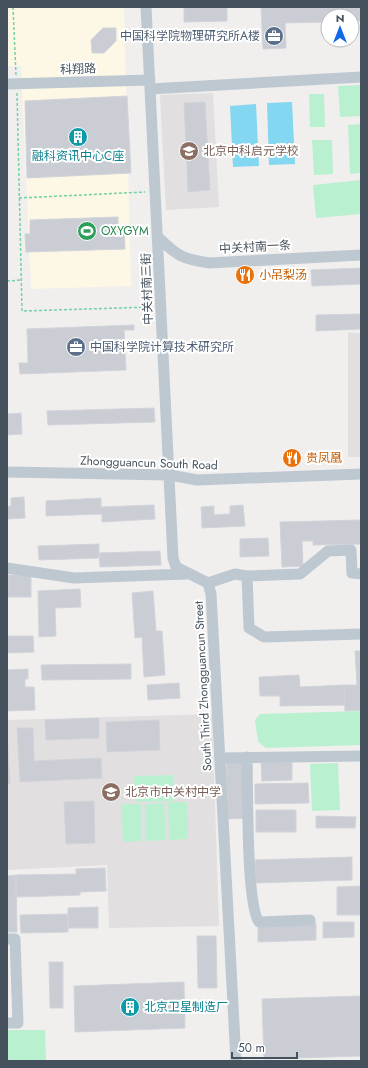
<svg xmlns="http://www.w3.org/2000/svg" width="368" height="1068" viewBox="0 0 368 1068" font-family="Jost,'Noto Sans SC',sans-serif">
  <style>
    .commercial { fill: #fdf7e6 }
    .education { fill: #e2dfe0 }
    .green { fill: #b9f1d0 }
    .water { fill: #84d7f0 }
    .building { fill: #cacdd3; stroke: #d2d4da }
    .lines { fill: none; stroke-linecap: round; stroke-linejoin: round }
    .path { stroke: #70d1a4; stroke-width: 1.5; stroke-dasharray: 3 2; stroke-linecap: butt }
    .minor { stroke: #bec8d1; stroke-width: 11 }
    .labels { text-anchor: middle; stroke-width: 4; stroke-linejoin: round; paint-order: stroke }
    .service-label { font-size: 12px; fill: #4e5e75; stroke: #fff; text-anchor: end }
    .street-label { font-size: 12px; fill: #45515c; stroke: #fff }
    .education-label { font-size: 12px; fill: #785e54; stroke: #fff; text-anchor: start }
    .culture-label { font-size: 12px; fill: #0d838f; stroke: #fff }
    .leisure-label { font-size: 12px; fill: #27864d; stroke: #fff; text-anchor: start }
    .food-label { font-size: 12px; fill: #c56008; stroke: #fff; text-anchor: start }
  </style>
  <rect width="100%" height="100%" fill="#f1eeee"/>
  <path class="commercial" d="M7,7H124L131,286L31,289L21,66H7Z"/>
  <path class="education" d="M213,93L219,207L166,210L160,95Z
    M348,333H361V457H348Z
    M212,714L219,926L109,928L107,865L7,870V720Z"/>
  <path class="green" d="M361,85V116L340,117L338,86Z
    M309,94H324L325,127H310Z
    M361,124V173L350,174L348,125Z
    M312,140H332L333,174L314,175Z
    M361,180V214L316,218L313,185Z
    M361,711V745L266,748L258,742L255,720L260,714Z
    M338,763L340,810L312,811L310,764Z
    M173,775L174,801L135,802L134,776Z
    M168,802H187L188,839L169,840Z
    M164,803L166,840L146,841L145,804Z
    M121,804H141L142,841L123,842Z
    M7,1030H45L46,1061H7Z"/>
  <path class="water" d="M292,102L295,164L269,165L267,103Z
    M256,104L259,166L233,167L230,106Z"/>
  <path class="building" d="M184,7H227V21L184,22Z
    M261,7H361V21H352V16H328V22L285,23L286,48L263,49Z
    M103,28H116V41L104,53H92L91,40Z
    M127,96L131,173L27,178L25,101Z
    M205,102L210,190L188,192L184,103Z
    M118,217V228H124L125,249L26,252L25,234H30V220Z
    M361,268V284L312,286L311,270Z
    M361,314V329L316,331V315Z
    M134,325V330H124L126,370L20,374L19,363H28L27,329Z
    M154,408L155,422L48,425L47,411Z
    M21,413L22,434L7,435V414Z
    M24,497L25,518L7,519V507L11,506V498Z
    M101,498V507L154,505L155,519L102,522V514L46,516V501Z
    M243,505L245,526L202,528L201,507L214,506V515L230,514V506Z
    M361,520V544L313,545V541H302L303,566L282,567L280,522Z
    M268,538L269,556L240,557V539Z
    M99,544V558L39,560L38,546Z
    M160,551L161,565L100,567L99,553Z
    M8,575H31V597H8Z
    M80,589L81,607L55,608L56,636L39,637L38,591Z
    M153,591L156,631H162L165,675L144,677L142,637L135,638L132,593Z
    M7,636H33L34,652L7,653Z
    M355,651H361V710L345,711L344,685H357Z
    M131,664V679L42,680L41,665Z
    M28,669V679H25V687H34L35,710L7,711V670Z
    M299,675L300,687L344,685L345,705L280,706V696H260L259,677Z
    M179,683L180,698L148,700L147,685Z
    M99,718V738L46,740L45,720Z
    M159,720L160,750L107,752L106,722Z
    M17,728H33L34,761L101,758L102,778L20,782Z
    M7,731L10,784H7Z
    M245,761L247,818L228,819L226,762Z
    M292,762V780L262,781L261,763Z
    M308,783L309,803L255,804V784Z
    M94,801L95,843L66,844L64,802Z
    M256,810H296V832H256Z
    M316,816L356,817L355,828H316Z
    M352,857V880L256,883L255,860Z
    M105,868L106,891L80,892V895L16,897V875L76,874V869Z
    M16,875L17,932H7V876Z
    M361,886V915H337V887Z
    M98,907V928H68V908Z
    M68,914V932L21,933L20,915Z
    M323,922H354V937L323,938Z
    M316,923V940L258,942V925Z
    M197,936H216L217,988H198Z
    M49,962H63V1008H50Z
    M184,982L185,1028L75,1032L74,986Z
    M361,996V1056L264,1059L262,999Z"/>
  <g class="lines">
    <path class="path" d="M13,7L16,75
      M17,93L22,311L152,307
      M19,198L145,192
      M7,281L21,280"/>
    <path class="minor" d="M146,7L173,558L176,567L208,583L211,594L236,1061
      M7,84L150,80
      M150,89L361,77
      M159,238C177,256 183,259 209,263L361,255
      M7,472L170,475L197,480L361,474
      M7,568L74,578L187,574
      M247,576L300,574L328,551L351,550L352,573L361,574
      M208,583L235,574L247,576L249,628L264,637L361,634
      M247,757C248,786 246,905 259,922L310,920
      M220,758L361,756
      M7,939H15L18,1023H7"/>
  </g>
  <defs>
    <symbol id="office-disc" viewBox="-11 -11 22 22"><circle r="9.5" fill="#5c6f8a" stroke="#fff"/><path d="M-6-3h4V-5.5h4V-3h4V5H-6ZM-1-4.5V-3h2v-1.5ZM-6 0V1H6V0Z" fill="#fff"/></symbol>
    <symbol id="building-disc" viewBox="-11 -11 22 22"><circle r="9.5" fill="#0f9aa8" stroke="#fff"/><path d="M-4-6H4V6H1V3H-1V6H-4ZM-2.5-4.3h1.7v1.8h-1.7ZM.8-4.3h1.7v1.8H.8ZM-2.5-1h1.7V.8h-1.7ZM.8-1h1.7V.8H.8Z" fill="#fff"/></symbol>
    <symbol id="school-disc" viewBox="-11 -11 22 22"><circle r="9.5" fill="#8d6e63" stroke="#fff"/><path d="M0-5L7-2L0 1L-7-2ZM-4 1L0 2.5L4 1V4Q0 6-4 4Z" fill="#fff"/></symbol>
    <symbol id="stadium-disc" viewBox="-11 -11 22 22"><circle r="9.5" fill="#2e9e5b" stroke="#fff"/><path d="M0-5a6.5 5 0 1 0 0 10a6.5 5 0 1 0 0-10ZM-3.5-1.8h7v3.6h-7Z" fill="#fff"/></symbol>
    <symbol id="restaurant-disc" viewBox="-11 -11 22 22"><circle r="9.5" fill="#e8710a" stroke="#fff"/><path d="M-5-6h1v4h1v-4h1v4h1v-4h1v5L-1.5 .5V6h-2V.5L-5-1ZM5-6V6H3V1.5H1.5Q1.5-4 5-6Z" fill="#fff"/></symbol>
  </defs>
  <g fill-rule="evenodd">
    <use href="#office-disc" x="263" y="25" width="22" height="22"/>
    <use href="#building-disc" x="67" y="126" width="22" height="22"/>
    <use href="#school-disc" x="178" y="140" width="22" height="22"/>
    <use href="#stadium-disc" x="76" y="220" width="22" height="22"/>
    <use href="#restaurant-disc" x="234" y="264" width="22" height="22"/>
    <use href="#office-disc" x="65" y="336" width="22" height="22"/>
    <use href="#restaurant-disc" x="281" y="447" width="22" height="22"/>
    <use href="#school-disc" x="100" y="781" width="22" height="22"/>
    <use href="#building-disc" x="119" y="996" width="22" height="22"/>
  </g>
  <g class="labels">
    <g class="service-label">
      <text x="260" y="40">中国科学院物理研究所A楼</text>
      <text x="90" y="351" text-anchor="start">中国科学院计算技术研究所</text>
    </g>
    <g class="street-label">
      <text transform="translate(78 69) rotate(-2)" y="4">科翔路</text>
      <text transform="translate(255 247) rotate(-3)" y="4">中关村南一条</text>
      <text transform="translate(147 289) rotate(-92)" y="4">中关村南三街</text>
      <text transform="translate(149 463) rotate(2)" y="4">Zhongguancun South Road</text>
      <text transform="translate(203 686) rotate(-93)" y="4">South Third Zhongguancun Street</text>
    </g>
    <g class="education-label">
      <text x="203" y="155">北京中科启元学校</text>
      <text x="125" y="796">北京市中关村中学</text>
    </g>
    <g class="culture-label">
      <text x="78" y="160">融科资讯中心C座</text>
      <text x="144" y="1011" text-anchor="start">北京卫星制造厂</text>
    </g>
    <g class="leisure-label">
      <text x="101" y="235">OXYGYM</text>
    </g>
    <g class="food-label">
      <text x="259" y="279">小吊梨汤</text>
      <text x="306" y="462">贵凤凰</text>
    </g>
  </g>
  <rect width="368" height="1068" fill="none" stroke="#45515c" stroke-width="16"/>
  <g transform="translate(340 28)"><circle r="19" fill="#ffffff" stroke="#b5b9be"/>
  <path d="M0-3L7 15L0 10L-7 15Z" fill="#0f69e9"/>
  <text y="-6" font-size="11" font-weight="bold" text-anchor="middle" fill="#45515c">N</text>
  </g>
  <path d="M232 1052v6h65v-6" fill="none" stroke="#45515c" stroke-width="2"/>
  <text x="238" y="1052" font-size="12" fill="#45515c" stroke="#ffffff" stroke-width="3" paint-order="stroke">50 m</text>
</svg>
